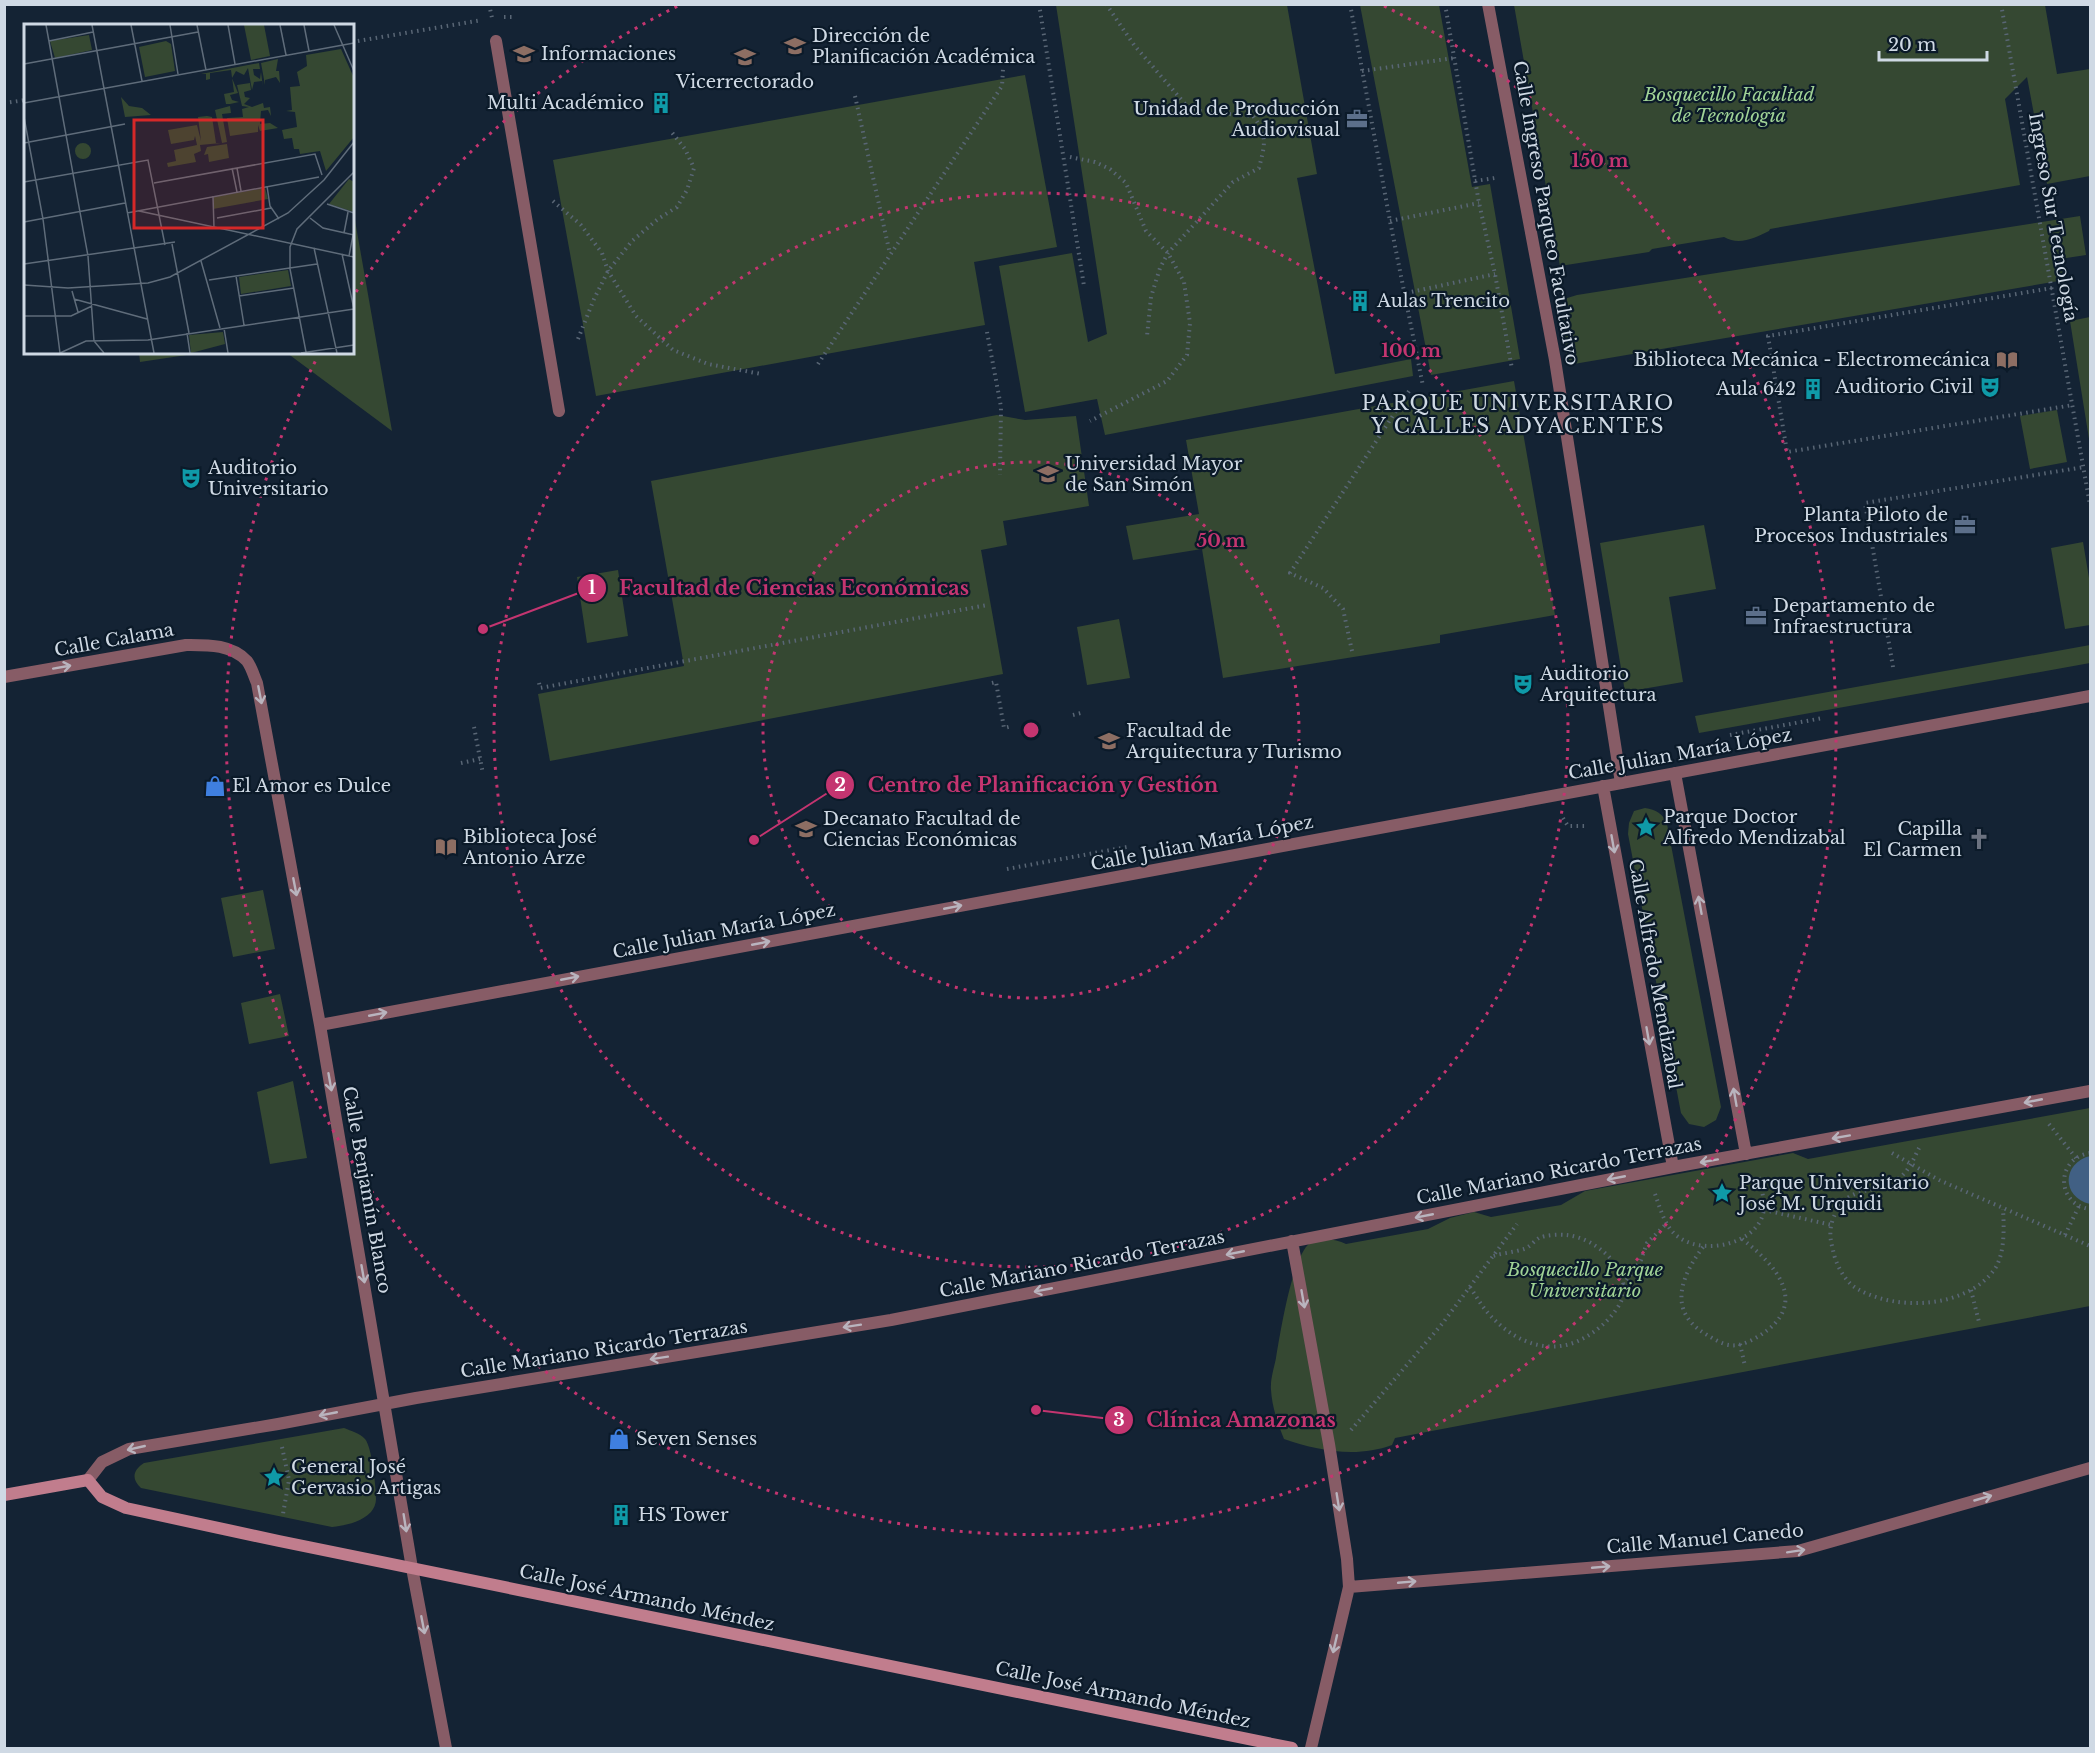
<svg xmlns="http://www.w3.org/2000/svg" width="2095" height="1753" viewBox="0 0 2095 1753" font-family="'Libre Baskerville',serif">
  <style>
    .green { fill: #354832 }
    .water { fill: #416084 }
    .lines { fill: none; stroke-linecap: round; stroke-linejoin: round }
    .path { stroke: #596675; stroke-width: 4; stroke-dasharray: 1.5 4.5; stroke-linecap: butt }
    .lane { stroke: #875c66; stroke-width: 12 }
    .street { stroke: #875c66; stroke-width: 12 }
    .secondary { stroke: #c17d8d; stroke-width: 12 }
    .oneway { stroke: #b9b4be }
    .ring { fill: none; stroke: #c43570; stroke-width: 3; stroke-dasharray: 3 6 }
    .labels { text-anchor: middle; stroke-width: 4.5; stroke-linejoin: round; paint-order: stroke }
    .poi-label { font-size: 18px; fill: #cfd9e4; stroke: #0b1a29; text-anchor: start }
    .park-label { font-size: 18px; font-style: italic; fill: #a0d396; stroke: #0b1a29 }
    .street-label { font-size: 18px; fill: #cfd9e4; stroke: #0b1a29 }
    .neighbourhood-label { font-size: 20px; letter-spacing: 1.5px; fill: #cfd9e4; stroke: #0b1a29 }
    .inset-road { fill: none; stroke: #5f6c7a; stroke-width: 1.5 }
    .view { fill: #d62828; fill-opacity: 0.15; stroke: #d62828; stroke-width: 3 }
    .inset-edge { fill: none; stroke: #cfd9e4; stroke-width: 3 }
    .centre { fill: #c43570; stroke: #0b1a29; stroke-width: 3 }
    .ring-label { font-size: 18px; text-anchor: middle; font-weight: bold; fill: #c43570; stroke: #0b1a29; stroke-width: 4.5; stroke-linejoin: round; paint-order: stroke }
    .leader { fill: none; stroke: #c43570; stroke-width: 2 }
    .callout-dot { fill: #c43570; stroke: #0b1a29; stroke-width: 2 }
    .mark-label { font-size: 18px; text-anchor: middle; font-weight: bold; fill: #fff }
    .callout-label { font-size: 20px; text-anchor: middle; font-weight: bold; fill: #c43570; stroke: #0b1a29; stroke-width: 4.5; stroke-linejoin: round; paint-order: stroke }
  </style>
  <rect width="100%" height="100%" fill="#142334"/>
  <path class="green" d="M1056,5H1287L1317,174L1297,178L1335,374L1411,359L1413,376L1105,435L1097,399L1025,412L999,266L1072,253L1088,342L1107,334Z
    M1360,5H1439L1472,187L1490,184L1520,359L1431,375Z
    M1514,5H2045L2057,74L2090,69V176L2047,184L2027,77L2005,99L2020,185L1770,229L1769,231C1755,238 1739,246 1724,237L1652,249L1649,252L1560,266Z
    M1025,75L1057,247L974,262L985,325L596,396L553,160Z
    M353,209L392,431L287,353L352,352Z
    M2080,216L2086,255L2060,259L2064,280L1568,365L1560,310L1564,299L1577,295Z
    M2090,317V445L2070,321Z
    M139,352H200V353L140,362Z
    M1514,381L1555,615L1440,635V643L1223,678L1202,549L1133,560L1126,526L1199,514L1186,440Z
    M2057,410L2067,462L2030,469L2020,416Z
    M997,415L1025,420L1076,416L1089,506L1003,521L1007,545L981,550L1003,674L550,761L538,694L684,666L651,481Z
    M1704,525L1716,589L1669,597L1683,682L1625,692L1600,543Z
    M2083,542L2090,584V625L2065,629L2051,548Z
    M618,570L628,636L587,643L577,577Z
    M1119,619L1130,678L1087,685L1077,627Z
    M2090,645V663L1699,733L1695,716Z
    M1645,808C1656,810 1663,813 1667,824L1721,1107L1716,1120L1704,1127L1689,1124L1681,1113L1628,834L1629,823L1634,811Z
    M263,890L275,949L233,957L221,898Z
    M280,994L289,1036L249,1044L241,1003Z
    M293,1081L307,1158L270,1164L257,1092Z
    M2090,1108V1306L1395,1438L1392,1445C1357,1458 1319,1451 1284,1439C1278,1424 1272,1407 1271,1390C1270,1380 1274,1368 1276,1358C1280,1335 1292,1256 1310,1243C1321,1236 1336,1239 1346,1244L1428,1229L1450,1218L1474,1212L1491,1217L1561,1205L1585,1191L1793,1153L1808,1159Z
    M344,1428C351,1431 360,1433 365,1439C372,1447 376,1487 376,1499C376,1504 374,1508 371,1512C360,1523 346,1525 332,1527L141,1488C131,1479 133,1470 144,1463Z"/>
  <path class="water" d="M2090,1156V1204C2061,1197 2062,1163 2090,1156Z"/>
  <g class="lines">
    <path class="path" d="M489,4L492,18
      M1039,4L1084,286
      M1106,4L1134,45L1186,105L1203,112L1253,116C1268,136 1265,144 1259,168L1233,182L1168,253L1160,268L1151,297L1147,336
      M1350,4L1390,221L1423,386
      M1445,4L1479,203L1495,274L1512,369
      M2001,4L2090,505
      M504,17H513
      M352,42L482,20
      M1362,71L1454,58
      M855,96L890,254
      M4,103L26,100
      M1070,157L1095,162L1110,169L1126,183L1146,231L1168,253L1184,282L1190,323L1187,355L1167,381L1090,421
      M1475,181L1495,178
      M553,201L581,225L602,253L608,271L636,316L673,350L708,364L761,374
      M1390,221L1479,203
      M2052,288L1768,336L1787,452L2073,405
      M1406,293L1495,274
      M987,332L1001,407L1000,475
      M578,339L594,299L608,271L632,241L658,219L677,207L687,190L694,168L685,149L670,130
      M818,364L1002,86L1003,69
      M1352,651L1343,609L1323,588L1290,573L1411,388
      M1893,667L1865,503L2084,467
      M539,683L540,688L987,605
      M992,683L996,682L1004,728L1012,726
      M1073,715L1081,713
      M474,727L483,774
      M1730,735L1823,718
      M461,763L480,759
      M1563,818L1568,826H1587
      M1007,869L1127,847
      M2049,1124L2076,1158
      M1919,1148C1914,1158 1909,1171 1899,1178C1876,1197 1847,1181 1833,1219C1829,1230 1830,1239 1833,1250C1835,1262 1844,1281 1856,1288C1895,1312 1969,1309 1996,1267C2005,1251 2004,1227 2003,1209
      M1892,1153L1939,1180L2090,1246
      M2090,1153C2055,1158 2056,1205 2090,1209
      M1655,1194C1661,1210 1665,1229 1680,1238C1705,1255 1755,1244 1763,1214C1766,1203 1761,1188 1759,1177
      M1764,1210L1832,1225
      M2065,1235L2079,1206
      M1703,1247C1682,1275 1667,1310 1704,1333C1712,1338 1721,1344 1729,1345C1739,1347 1751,1341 1759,1336C1811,1304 1776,1265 1742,1239
      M1623,1285L1641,1260L1647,1243L1666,1224
      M1470,1287C1476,1296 1481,1305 1488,1313C1516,1345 1556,1359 1592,1333C1603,1326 1617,1312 1622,1299C1632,1268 1594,1237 1566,1235C1559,1234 1545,1235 1539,1238C1534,1241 1530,1247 1524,1249C1515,1252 1503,1253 1493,1256
      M1971,1290L1979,1322
      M1740,1344L1745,1366
      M1351,1430L1442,1324L1517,1224
      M282,1447L289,1480L283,1514"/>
    <path class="lane" d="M1488,4L1555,360L1621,783
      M496,41L559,411"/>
    <path class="street" d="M4,677L186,645C207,645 231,644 247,661C251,666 254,676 257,683L320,1025L412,1568L446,1748
      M1675,773L1746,1154
      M1603,786L1673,1167
      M320,1025L2090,696
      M1292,1241L1329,1444L1347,1559L1349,1587L1311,1748
      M88,1480L102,1462L129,1449L278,1424L416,1398L891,1320L1673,1167L2090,1091
      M1349,1587L1798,1551L2090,1468"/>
    <path class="secondary" d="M4,1495L88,1480L102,1497L126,1508L279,1541L1292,1748"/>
  </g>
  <defs><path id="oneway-shaft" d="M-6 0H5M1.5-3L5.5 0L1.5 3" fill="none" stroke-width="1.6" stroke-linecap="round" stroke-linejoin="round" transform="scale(1.5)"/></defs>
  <g class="oneway">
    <use href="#oneway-shaft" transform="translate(62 667) rotate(-10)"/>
    <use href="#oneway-shaft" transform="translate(260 695) rotate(79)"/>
    <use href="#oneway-shaft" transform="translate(1613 844) rotate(80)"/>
    <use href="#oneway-shaft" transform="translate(295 887) rotate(79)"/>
    <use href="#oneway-shaft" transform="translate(1700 905) rotate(-100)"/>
    <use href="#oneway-shaft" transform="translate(953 907) rotate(-11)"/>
    <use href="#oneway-shaft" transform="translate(761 943) rotate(-11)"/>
    <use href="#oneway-shaft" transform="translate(570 978) rotate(-11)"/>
    <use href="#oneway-shaft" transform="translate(378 1014) rotate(-11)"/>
    <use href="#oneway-shaft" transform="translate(1648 1036) rotate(80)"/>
    <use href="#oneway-shaft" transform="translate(330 1082) rotate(80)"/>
    <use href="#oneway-shaft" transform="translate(1735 1097) rotate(-100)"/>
    <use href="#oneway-shaft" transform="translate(2033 1101) rotate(169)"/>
    <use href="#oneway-shaft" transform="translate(1841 1137) rotate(170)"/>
    <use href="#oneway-shaft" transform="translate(1709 1161) rotate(170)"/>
    <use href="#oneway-shaft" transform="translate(1616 1178) rotate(169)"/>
    <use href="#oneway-shaft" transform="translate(1424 1216) rotate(169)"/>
    <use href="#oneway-shaft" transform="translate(1235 1253) rotate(169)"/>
    <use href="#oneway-shaft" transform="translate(363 1274) rotate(80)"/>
    <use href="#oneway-shaft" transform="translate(1043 1290) rotate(169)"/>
    <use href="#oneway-shaft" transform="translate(1303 1299) rotate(80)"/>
    <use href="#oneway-shaft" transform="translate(852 1326) rotate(171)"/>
    <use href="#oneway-shaft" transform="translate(659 1358) rotate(171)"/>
    <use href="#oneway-shaft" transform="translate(328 1414) rotate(169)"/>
    <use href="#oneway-shaft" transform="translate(136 1448) rotate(167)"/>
    <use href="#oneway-shaft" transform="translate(1983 1498) rotate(-16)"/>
    <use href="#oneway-shaft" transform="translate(1338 1502) rotate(81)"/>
    <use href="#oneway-shaft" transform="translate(405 1523) rotate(81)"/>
    <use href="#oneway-shaft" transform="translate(1796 1551) rotate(-9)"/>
    <use href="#oneway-shaft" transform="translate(1601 1567) rotate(-5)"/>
    <use href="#oneway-shaft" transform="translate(1407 1582) rotate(-5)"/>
    <use href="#oneway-shaft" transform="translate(423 1625) rotate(79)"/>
    <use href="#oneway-shaft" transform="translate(1335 1644) rotate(103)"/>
  </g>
  <g class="ring">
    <circle cx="1031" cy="730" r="268"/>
    <circle cx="1031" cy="730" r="537"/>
    <path d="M356 292A805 805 0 0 1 678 6M1384 6A805 805 0 1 1 317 358"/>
  </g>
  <defs>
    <symbol id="university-bare" viewBox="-9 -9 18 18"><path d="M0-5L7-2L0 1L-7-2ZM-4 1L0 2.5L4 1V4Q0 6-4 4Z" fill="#8d6e63" stroke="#0b1a29" stroke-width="2.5" paint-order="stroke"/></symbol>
    <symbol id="building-bare" viewBox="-9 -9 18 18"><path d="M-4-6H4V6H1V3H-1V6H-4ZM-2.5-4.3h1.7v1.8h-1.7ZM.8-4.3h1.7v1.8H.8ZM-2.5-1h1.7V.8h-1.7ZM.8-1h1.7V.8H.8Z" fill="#0f9aa8" stroke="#0b1a29" stroke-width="2.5" paint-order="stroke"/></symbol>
    <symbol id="office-bare" viewBox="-9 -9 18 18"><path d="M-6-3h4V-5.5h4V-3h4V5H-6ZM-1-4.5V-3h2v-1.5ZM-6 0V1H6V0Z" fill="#5c6f8a" stroke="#0b1a29" stroke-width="2.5" paint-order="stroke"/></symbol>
    <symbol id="library-bare" viewBox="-9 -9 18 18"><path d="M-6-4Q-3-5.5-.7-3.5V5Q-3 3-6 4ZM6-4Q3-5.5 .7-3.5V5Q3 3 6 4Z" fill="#8d6e63" stroke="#0b1a29" stroke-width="2.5" paint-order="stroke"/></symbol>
    <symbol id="theatre-bare" viewBox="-9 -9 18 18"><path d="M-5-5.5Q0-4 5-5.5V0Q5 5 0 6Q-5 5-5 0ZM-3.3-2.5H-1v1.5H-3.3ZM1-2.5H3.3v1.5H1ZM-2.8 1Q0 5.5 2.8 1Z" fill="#0f9aa8" stroke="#0b1a29" stroke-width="2.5" paint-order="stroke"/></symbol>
    <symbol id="shop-bare" viewBox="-9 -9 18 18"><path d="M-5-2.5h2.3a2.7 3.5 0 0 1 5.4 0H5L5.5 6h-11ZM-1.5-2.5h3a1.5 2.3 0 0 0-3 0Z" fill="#3f7fe0" stroke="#0b1a29" stroke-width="2.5" paint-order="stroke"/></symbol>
    <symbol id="sight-bare" viewBox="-9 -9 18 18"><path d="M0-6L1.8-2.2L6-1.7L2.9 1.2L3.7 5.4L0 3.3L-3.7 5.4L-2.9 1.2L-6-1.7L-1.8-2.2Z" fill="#0f9aa8" stroke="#0b1a29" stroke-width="2.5" paint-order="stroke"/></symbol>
    <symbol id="church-bare" viewBox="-9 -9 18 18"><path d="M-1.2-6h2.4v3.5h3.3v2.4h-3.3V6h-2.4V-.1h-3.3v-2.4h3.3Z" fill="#6b7280" stroke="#0b1a29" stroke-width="2.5" paint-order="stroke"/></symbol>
  </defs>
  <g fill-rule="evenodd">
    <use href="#university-bare" x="780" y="31" width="30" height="30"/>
    <use href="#university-bare" x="509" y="39" width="30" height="30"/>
    <use href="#university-bare" x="730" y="42" width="30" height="30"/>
    <use href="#building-bare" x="646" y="88" width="30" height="30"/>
    <use href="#office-bare" x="1342" y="104" width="30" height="30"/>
    <use href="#building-bare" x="1345" y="286" width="30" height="30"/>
    <use href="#library-bare" x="1992" y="345" width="30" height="30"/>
    <use href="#theatre-bare" x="1975" y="372" width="30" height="30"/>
    <use href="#building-bare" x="1798" y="374" width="30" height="30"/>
    <use href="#university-bare" x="1033" y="459" width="30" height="30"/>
    <use href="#theatre-bare" x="176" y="463" width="30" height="30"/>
    <use href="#office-bare" x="1950" y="510" width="30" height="30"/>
    <use href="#office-bare" x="1741" y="601" width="30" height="30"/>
    <use href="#theatre-bare" x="1508" y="669" width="30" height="30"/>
    <use href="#university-bare" x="1094" y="726" width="30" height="30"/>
    <use href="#shop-bare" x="200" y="771" width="30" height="30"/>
    <use href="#sight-bare" x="1631" y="812" width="30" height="30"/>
    <use href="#university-bare" x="791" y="814" width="30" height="30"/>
    <use href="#church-bare" x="1964" y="824" width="30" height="30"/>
    <use href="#library-bare" x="431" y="832" width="30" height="30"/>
    <use href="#sight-bare" x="1707" y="1178" width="30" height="30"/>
    <use href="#shop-bare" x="604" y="1424" width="30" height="30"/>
    <use href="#sight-bare" x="259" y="1462" width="30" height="30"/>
    <use href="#building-bare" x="606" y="1500" width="30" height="30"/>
  </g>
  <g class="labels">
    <g class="poi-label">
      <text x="812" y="42">Dirección de<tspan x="812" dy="21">Planificación Académica</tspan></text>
      <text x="541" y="60">Informaciones</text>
      <text x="745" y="88" text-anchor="middle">Vicerrectorado</text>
      <text x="644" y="109" text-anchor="end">Multi Académico</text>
      <text x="1340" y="115" text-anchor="end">Unidad de Producción<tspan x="1340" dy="21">Audiovisual</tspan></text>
      <text x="1377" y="307">Aulas Trencito</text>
      <text x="1990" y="366" text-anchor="end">Biblioteca Mecánica - Electromecánica</text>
      <text x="1973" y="393" text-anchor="end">Auditorio Civil</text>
      <text x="1796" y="395" text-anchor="end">Aula 642</text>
      <text x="1065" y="470">Universidad Mayor<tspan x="1065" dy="21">de San Simón</tspan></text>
      <text x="208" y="474">Auditorio<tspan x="208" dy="21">Universitario</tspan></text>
      <text x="1948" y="521" text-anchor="end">Planta Piloto de<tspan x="1948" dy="21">Procesos Industriales</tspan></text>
      <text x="1773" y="612">Departamento de<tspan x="1773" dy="21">Infraestructura</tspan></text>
      <text x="1540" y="680">Auditorio<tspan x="1540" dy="21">Arquitectura</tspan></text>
      <text x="1126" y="737">Facultad de<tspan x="1126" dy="21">Arquitectura y Turismo</tspan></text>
      <text x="232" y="792">El Amor es Dulce</text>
      <text x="1663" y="823">Parque Doctor<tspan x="1663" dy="21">Alfredo Mendizabal</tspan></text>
      <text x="823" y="825">Decanato Facultad de<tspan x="823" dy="21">Ciencias Económicas</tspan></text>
      <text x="1962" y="835" text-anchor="end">Capilla<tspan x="1962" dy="21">El Carmen</tspan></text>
      <text x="463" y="843">Biblioteca José<tspan x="463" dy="21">Antonio Arze</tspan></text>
      <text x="1739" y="1189">Parque Universitario<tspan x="1739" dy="21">José M. Urquidi</tspan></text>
      <text x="636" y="1445">Seven Senses</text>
      <text x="291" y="1473">General José<tspan x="291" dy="21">Gervasio Artigas</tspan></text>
      <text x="638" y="1521">HS Tower</text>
    </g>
    <g class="park-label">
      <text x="1729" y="101">Bosquecillo Facultad<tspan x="1729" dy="21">de Tecnología</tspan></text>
      <text x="1585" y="1276">Bosquecillo Parque<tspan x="1585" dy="21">Universitario</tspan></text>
    </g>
    <g class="street-label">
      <text transform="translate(1546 213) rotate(80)" y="6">Calle Ingreso Parqueo Facultativo</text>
      <text transform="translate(2053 217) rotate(80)" y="6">Ingreso Sur Tecnología</text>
      <text transform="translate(114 640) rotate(-10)" y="6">Calle Calama</text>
      <text transform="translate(1680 754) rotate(-10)" y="6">Calle Julian María López</text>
      <text transform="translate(1202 843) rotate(-11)" y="6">Calle Julian María López</text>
      <text transform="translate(724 931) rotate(-11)" y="6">Calle Julian María López</text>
      <text transform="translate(1655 974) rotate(80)" y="6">Calle Alfredo Mendizabal</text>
      <text transform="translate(1559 1171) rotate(-11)" y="6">Calle Mariano Ricardo Terrazas</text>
      <text transform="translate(367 1190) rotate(80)" y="6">Calle Benjamín Blanco</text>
      <text transform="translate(1082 1264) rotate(-11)" y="6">Calle Mariano Ricardo Terrazas</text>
      <text transform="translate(604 1349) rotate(-9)" y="6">Calle Mariano Ricardo Terrazas</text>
      <text transform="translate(1705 1539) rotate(-5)" y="6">Calle Manuel Canedo</text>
      <text transform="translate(647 1598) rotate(12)" y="6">Calle José Armando Méndez</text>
      <text transform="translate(1123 1695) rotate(12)" y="6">Calle José Armando Méndez</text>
    </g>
    <g class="neighbourhood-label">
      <text x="1518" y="410">PARQUE UNIVERSITARIO<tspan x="1518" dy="23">Y CALLES ADYACENTES</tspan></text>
    </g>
  </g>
  <g transform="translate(24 24)">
    <rect width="330" height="330" fill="#142334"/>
    <path d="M220,1H240L246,32L227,36ZM65,11L68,26L31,34L26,17ZM142,17L147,20L151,47L121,53L115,23ZM317,25L330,54V113L302,147L296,127L276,130L275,125H270L268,114L260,115L258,106L273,103L271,88L262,87L268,86L266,63L276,62L273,48L283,42L282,31ZM254,35L252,47H255L256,59L252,53L241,56V61L237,39ZM235,39L236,45H229L230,51L236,55L237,48L239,63L238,57L230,58L228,66L224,44L220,51L212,47L208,54L214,69L206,71L208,76L215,78L206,80H202L200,70L210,68L207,46L186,49V55L182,56V50H177ZM226,59L227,66L220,68L221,73L226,74L220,80L228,83L239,79L240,84L246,83L247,92L244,86L237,87L236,100L246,99L254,104L236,107L234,101V108L206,112L203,94L219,93L218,85L225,83L218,82L213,61ZM97,73L105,82L118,84L127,91L101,93ZM206,82L207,89L198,90L203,118L198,119L191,86ZM183,92L188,93L192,119H197L176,121L177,127L170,130L172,138L144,143L143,139L152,137L150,126L173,121L171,112L170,116L147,120L144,106L173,101L177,117L174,93ZM51 127a8 8 0 1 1 16 0a8 8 0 1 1-16 0ZM203,120L205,134L185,138L184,130L180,131L183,123ZM325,155L330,158V188L305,180ZM241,164L244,175L189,185L190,173ZM264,246L267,262L217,270L215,253ZM199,308L201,320L167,329L165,311Z" fill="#354832"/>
    <path class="inset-road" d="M22,1L64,232L70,317L80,329M68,1L130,329M107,1L118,57M146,1L154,50M173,1L182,46M204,1L211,40M256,1L262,31M280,1L285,27M310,1L330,47M25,17L69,8M0,40L174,8M0,79L330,19M0,93L19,195L36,329M0,119L101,100M208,144L213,168M213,144L217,167M0,158L124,136L141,221M130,159L291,130L298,151M243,162L246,182L255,195M189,172L190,204M303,180L330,189M115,187L330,233M103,189L295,153M193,194L247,184M286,194L299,204L330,211M0,198L101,179M320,209L324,188M148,220L165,309M290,224L313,329M318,230L330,285M325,232L329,211M177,237L196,304M0,240L151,218M212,252L220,301M185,256L293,240M0,261L44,264L124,259L146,253L264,189L300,156L330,118M48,267L54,288M215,272L270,264M50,275L123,295M0,292H47L68,282M200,304L204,329M163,309L166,329M282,328L266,245V223L273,205L330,148M36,329L62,317L124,316L330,285M277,329L330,321"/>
    <path class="view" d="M110,96H239V204H110Z"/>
    <rect width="330" height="330" class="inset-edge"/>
  </g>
  <circle cx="1031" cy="730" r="9" class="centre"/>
  <g class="ring-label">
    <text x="1600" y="167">150 m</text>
    <text x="1411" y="357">100 m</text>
    <text x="1221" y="547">50 m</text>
  </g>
  <path class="leader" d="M483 629L592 588M754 840L840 785M1036 1410L1119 1420"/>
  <g class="callout-dot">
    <circle cx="483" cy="629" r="6"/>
    <circle cx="754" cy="840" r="6"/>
    <circle cx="1036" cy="1410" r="6"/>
    <circle cx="592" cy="588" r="15"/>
    <circle cx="840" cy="785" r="15"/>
    <circle cx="1119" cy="1420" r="15"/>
  </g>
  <g class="mark-label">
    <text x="592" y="594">1</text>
    <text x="840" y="791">2</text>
    <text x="1119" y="1426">3</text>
  </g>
  <g class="callout-label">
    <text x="794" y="595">Facultad de Ciencias Económicas</text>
    <text x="1043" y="792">Centro de Planificación y Gestión</text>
    <text x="1241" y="1427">Clínica Amazonas</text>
  </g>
  <rect width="2095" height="1753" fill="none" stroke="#cfd9e4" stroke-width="12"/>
  <path d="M1879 51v9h108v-9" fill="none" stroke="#cfd9e4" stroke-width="3"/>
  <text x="1888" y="51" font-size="18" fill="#cfd9e4" stroke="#0b1a29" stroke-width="4.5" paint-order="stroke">20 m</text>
</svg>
